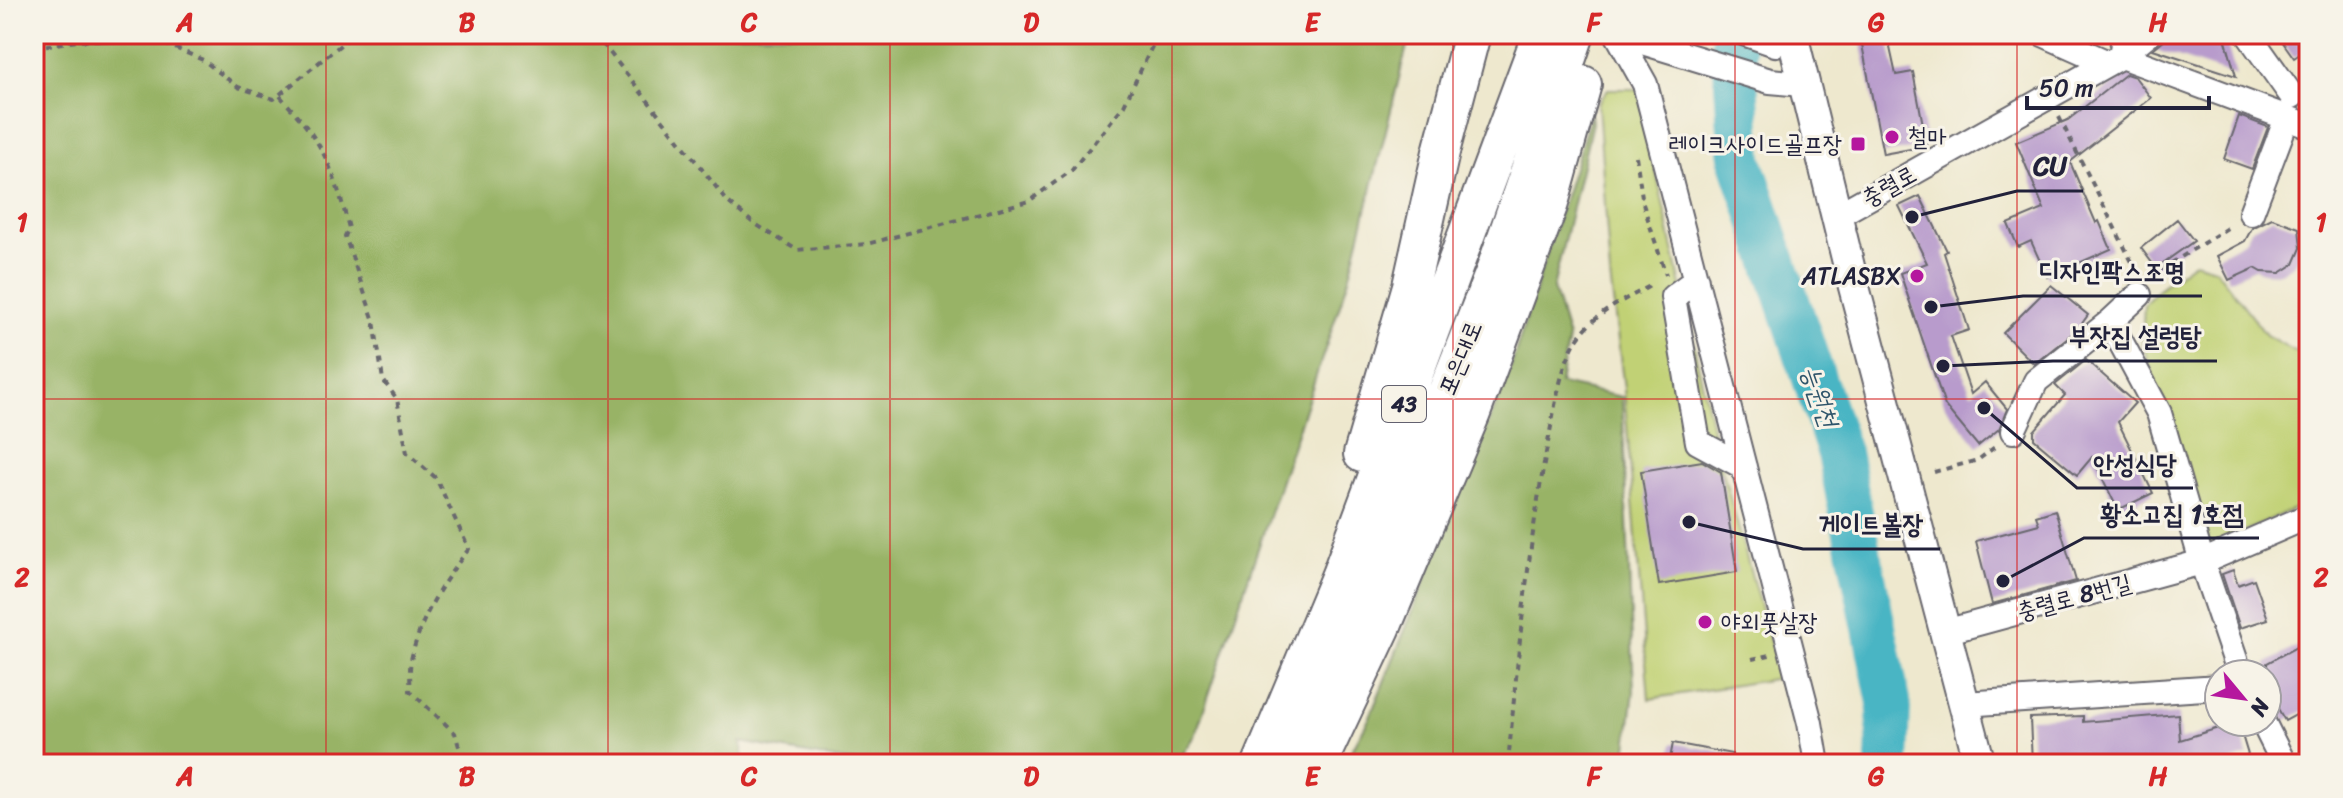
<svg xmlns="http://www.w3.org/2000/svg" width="2343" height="798" viewBox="0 0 2343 798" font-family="Sriracha,'Poor Story',sans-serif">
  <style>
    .green { fill: #c1d174; stroke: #727a58; stroke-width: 2 }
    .forest { fill: #98b366; stroke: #5d6a50; stroke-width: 2 }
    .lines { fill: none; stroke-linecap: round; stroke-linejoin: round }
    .river { stroke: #48b5c4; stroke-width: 44 }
    .building { fill: #b89bcc }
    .minor-casing { stroke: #69676e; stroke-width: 28 }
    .major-casing { stroke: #69676e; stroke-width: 34 }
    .highway-casing { stroke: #69676e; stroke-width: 40 }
    .path { stroke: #69676e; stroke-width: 4; stroke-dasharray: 6 6; stroke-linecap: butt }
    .minor { stroke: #fff; stroke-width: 24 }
    .major { stroke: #fff; stroke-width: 30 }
    .highway { stroke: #fff; stroke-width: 36 }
    .grid { fill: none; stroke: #d62828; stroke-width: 2; stroke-opacity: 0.55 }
    .poi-dot { fill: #b5179e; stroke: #f7f3e8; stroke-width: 3 }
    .labels { text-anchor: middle; stroke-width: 6; stroke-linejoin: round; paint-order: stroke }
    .shield { fill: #f7f3e8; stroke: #62616f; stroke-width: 2 }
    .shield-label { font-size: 22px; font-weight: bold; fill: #22223b }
    .poi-label { font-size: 24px; fill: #22223b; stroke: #f7f3e8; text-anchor: start }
    .street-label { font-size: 24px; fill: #22223b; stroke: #f7f3e8 }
    .water-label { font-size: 26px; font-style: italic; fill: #2f556b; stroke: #f7f3e8 }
    .leader { fill: none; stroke: #22223b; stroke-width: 3 }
    .callout-dot { fill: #22223b; stroke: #f7f3e8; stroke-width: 3 }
    .callout-label { font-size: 26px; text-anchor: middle; font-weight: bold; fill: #22223b; stroke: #f7f3e8; stroke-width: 6; stroke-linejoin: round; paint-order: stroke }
    .neatline { fill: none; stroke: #d62828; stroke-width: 3 }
    .grid-label { font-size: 26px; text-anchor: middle; font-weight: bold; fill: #d62828 }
  </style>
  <rect width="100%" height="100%" fill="#f7f3e8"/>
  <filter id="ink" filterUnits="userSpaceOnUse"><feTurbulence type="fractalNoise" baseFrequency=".0125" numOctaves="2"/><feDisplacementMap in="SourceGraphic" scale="16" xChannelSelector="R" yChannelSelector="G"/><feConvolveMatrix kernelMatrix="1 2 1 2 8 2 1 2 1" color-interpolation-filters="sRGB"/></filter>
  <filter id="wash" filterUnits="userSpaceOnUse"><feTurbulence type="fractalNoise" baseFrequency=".006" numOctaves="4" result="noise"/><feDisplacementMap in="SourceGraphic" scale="32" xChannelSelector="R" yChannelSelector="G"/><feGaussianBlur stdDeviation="1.8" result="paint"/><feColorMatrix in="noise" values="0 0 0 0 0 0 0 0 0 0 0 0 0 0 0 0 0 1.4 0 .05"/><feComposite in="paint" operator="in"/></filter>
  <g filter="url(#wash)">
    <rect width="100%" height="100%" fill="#eee8ce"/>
    <path class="green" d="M1608,89H1638L1717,451L1780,678L1649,699L1624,389L1610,276L1598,104Z
      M2194,262L2215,268L2266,335L2309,359V503C2275,515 2244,534 2209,545L2142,343L2144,305L2157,290Z"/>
    <path class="forest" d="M34,34H1410L1350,275L1195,736L1176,764H863L741,742L745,764H34Z
      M1591,114L1592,123L1553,288L1568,338L1560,384L1622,397L1634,691L1625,764H1344L1369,719L1509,373Z"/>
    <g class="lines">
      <path class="river" d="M1733,34L1741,161L1839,453L1889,702L1887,764"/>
    </g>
    <g id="blocks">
      <path class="building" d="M1860,34H1887L1896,75L1913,72L1927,146L1883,154Z
        M2171,34H2224L2236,76L2153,49Z
        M2277,34H2309V48L2294,58Z
        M2126,74L2135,77L2151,98L2070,162L2096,223L2099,221L2111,249L2047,277L2031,241L2018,247L2008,224L2044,209L2016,142L2068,120Z
        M2239,116L2268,127L2252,169L2224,159Z
        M1920,196L1947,251L1944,253L1969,330L1951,336L1971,394L1985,382L2007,409L1999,429L1978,446L1945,406L1900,273L1927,263L1899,206Z
        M2272,218L2299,228L2301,248L2294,264L2280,273L2262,272L2255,268L2229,280L2217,256L2245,241L2252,228Z
        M2177,219L2194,241L2156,268L2141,248Z
        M2051,285L2088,315L2078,329L2034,364L2003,333Z
        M2086,360L2135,403L2118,422L2153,493L2118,510L2092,457L2077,475L2034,439V431L2065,395L2055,385Z
        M1702,461L1721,472L1737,572L1659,585L1641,471Z
        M2055,510L2076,581L1992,604L1976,541L2039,524L2036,516Z
        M2233,570L2238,585L2254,579L2268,619L2240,628L2222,574Z
        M2309,640V708L2285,721L2267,689V663Z
        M2178,714L2180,740L2238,722L2248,755L2223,764H2032L2030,718L2083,716V722Z
        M1673,743L1732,754L1731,764H1669Z"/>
    </g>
  </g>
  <g filter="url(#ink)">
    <use href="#blocks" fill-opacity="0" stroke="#69676e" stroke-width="2"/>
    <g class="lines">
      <defs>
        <path id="minor" d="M1617,34L1645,84L1810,723L1817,764
          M1632,34L1636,40L1770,81L1802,84
          M1746,34L1775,44L1785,34
          M2043,34L2108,63
          M2248,34L2292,96
          M2123,44L2121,56L2309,126
          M2251,213L2287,118
          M1836,216L2121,56L2148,34
          M1696,280L1673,297L1698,442L1744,467
          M2139,295L2110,322L2159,413L2202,562L2309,516
          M2013,431L2036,381L2110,322
          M1945,632L2202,562L2240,674
          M1964,704L2219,687
          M2263,722L2284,764"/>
        <path id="major" d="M1792,34L1854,287L1980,764"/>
        <path id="highway" d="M1362,454L1411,286L1441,152L1472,34
          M1261,764L1340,575L1541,34
          M1289,764L1355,623L1494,272L1576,34
          M1318,764L1382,628L1472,413L1550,203L1583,84"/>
      </defs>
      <use href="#minor" class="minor-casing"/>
      <use href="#major" class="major-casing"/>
      <use href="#highway" class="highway-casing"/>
      <path class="path" d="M595,34L728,202L752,222L797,250L867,244L1029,201L1072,170L1124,105L1158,34
        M34,47L77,41L149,37L203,60L238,87L274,99L354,34
        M280,96C295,113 311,130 322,151C335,175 342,202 349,228L345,236L374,321L383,380L397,399L407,453L436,478L469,549C443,581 420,618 411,660C409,669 411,681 410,691L455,733L460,750L459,764
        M2059,117L2138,274
        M1636,156L1643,204L1666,275
        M2151,276L2232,225
        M1934,472L1978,460L1996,446
        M1752,659L1770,655
        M1508,764C1518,654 1528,545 1549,437C1555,407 1561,363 1578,338C1596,312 1626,299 1652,285"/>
      <use href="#minor" class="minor"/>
      <use href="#major" class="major"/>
      <use href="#highway" class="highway"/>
    </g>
  </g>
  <path class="grid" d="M326,34V764M608,34V764M890,34V764M1172,34V764M1453,34V764M1735,34V764M2017,34V764M34,399H2309"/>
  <g class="poi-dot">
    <circle cx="1892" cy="137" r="8"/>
    <rect x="1850" y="136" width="16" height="16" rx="4"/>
    <circle cx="1917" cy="276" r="8"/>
    <circle cx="1705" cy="622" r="8"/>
  </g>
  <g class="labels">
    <rect class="shield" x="1382" y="386" width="44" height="36" rx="6"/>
    <g class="shield-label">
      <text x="1404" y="412">43</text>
    </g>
    <g class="poi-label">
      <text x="1908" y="145">철마</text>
      <text x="1842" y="152" text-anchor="end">레이크사이드골프장</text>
      <text x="1901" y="284" text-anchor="end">ATLASBX</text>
      <text x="1721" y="630">야외풋살장</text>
    </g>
    <g class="street-label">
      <text transform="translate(1889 186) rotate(-29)" y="8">충렬로</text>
      <text transform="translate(1460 358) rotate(-68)" y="8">포은대로</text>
      <text transform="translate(2074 597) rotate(-15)" y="8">충렬로 8번길</text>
    </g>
    <g class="water-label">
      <text transform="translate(1820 396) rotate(71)" y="9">능원천</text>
    </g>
  </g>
  <path class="leader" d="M1912 217L2017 191H2083M1931 307L2023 296H2202M1943 366L2053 361H2217M1984 408L2077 488H2193M2003 581L2084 538H2259M1689 522L1803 549H1940"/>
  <g class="callout-dot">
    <circle cx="1912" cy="217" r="8"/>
    <circle cx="1931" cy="307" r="8"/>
    <circle cx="1943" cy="366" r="8"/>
    <circle cx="1984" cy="408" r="8"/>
    <circle cx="2003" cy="581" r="8"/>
    <circle cx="1689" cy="522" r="8"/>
  </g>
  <g class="callout-label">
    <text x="2050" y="175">CU</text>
    <text x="2112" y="280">디자인팍스조명</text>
    <text x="2135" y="345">부잣집 설렁탕</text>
    <text x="2135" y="473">안성식당</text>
    <text x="2172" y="523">황소고집 1호점</text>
    <text x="1871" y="533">게이트볼장</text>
  </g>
  <rect width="2343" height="798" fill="none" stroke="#f7f3e8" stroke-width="88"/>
  <g transform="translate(2243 698) rotate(119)"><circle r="38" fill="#f7f3e8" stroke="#a29fa3" stroke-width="2"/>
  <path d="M0-6L14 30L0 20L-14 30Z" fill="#b5179e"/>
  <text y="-12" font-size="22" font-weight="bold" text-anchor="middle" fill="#22223b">N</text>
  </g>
  <path d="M2027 96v12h182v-12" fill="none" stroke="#22223b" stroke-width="4"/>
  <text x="2039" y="96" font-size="24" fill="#22223b" stroke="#f7f3e8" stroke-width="6" paint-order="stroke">50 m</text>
  <rect x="44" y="44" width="2255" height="710" class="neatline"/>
  <g class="grid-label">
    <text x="185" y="31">A</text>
    <text x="467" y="31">B</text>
    <text x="749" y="31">C</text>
    <text x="1031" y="31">D</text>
    <text x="1312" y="31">E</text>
    <text x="1594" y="31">F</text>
    <text x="1876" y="31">G</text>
    <text x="2158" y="31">H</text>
    <text x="22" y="231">1</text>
    <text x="2321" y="231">1</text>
    <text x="22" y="586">2</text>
    <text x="2321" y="586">2</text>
    <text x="185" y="785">A</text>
    <text x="467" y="785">B</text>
    <text x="749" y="785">C</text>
    <text x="1031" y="785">D</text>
    <text x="1312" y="785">E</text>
    <text x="1594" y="785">F</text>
    <text x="1876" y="785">G</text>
    <text x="2158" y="785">H</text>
  </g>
</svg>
